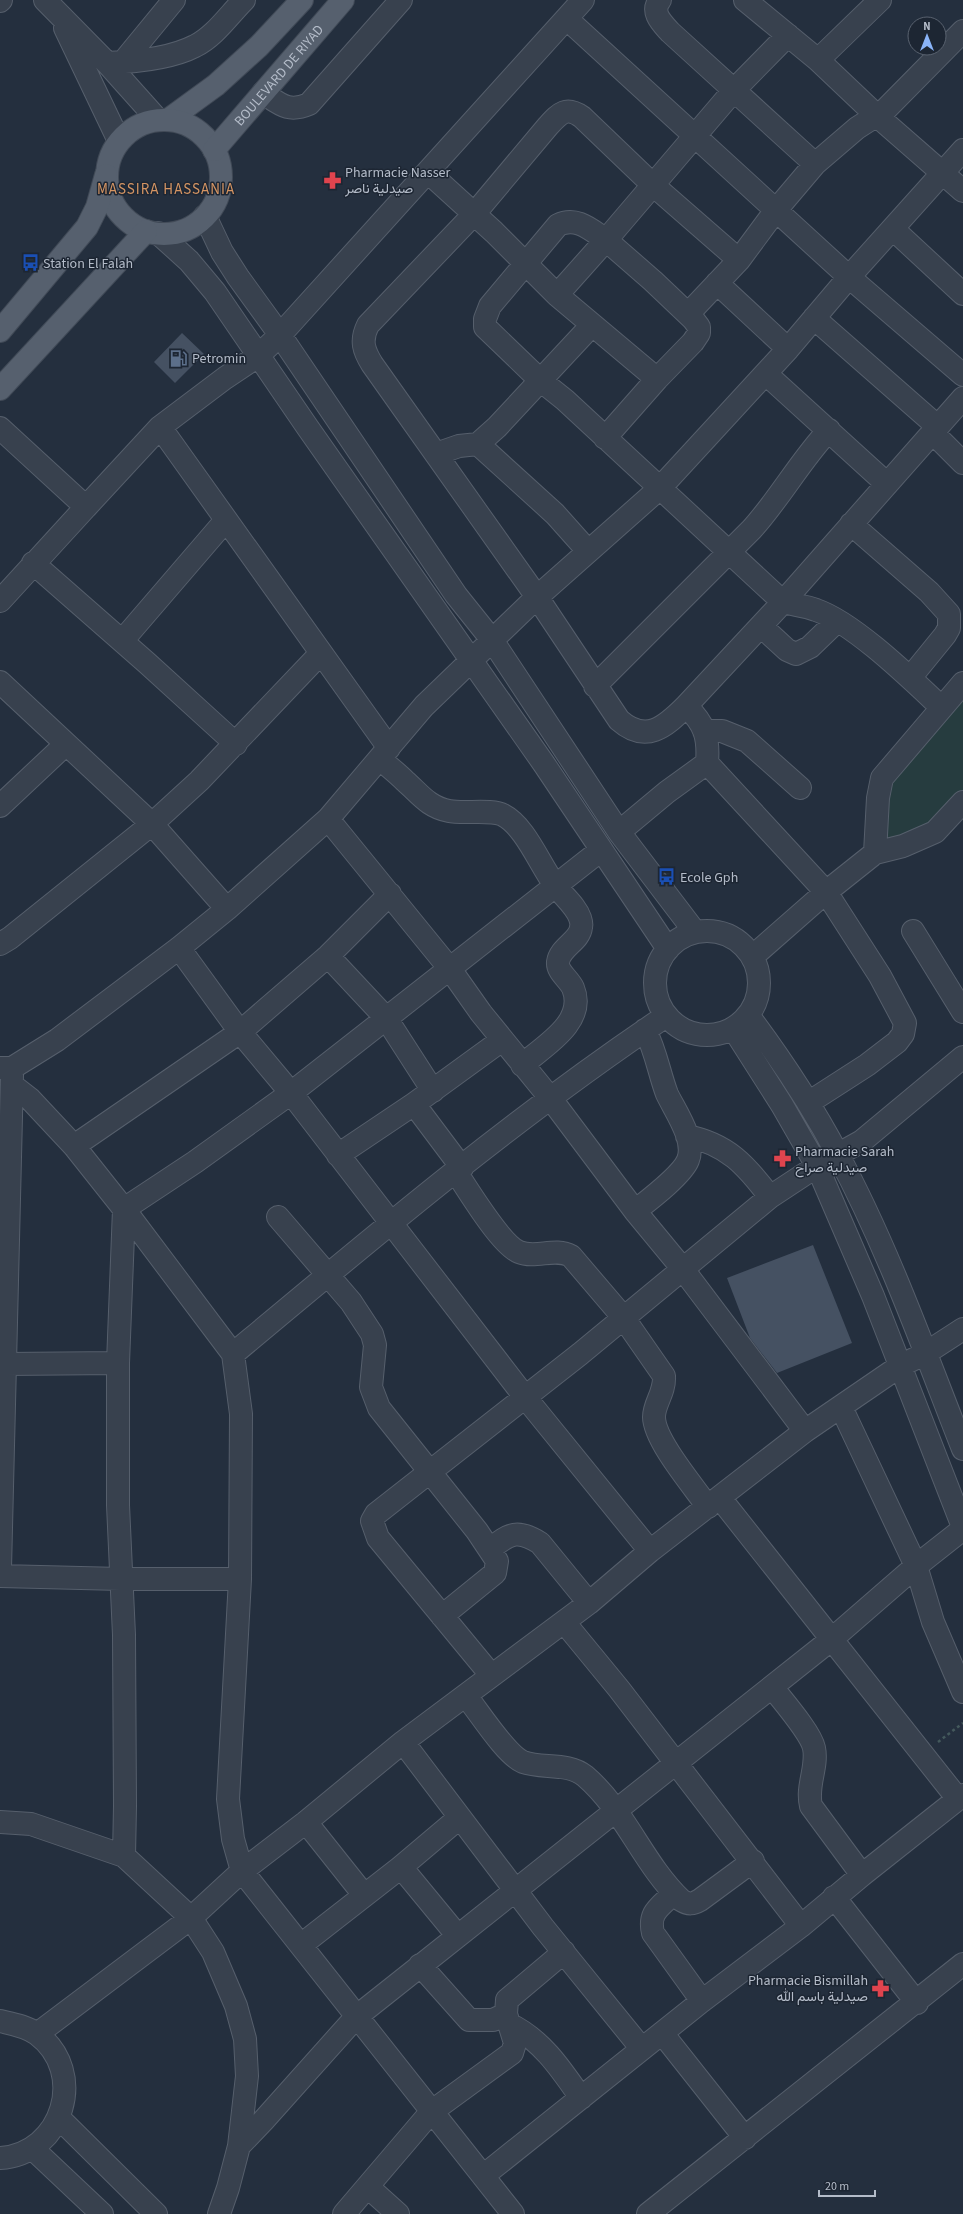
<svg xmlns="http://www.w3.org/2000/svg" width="963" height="2214" viewBox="0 0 963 2214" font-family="'Source Sans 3',Vazirmatn,sans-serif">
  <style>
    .green { fill: #263c3f }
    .building { fill: #455162 }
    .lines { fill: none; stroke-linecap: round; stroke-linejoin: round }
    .minor-casing { stroke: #565f6c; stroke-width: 24 }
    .major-casing { stroke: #414a57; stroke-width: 24 }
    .path { stroke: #44595c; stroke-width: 2.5; stroke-dasharray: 3 3; stroke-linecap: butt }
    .minor { stroke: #38414e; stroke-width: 22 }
    .major { stroke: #56606e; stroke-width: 22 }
    .labels { text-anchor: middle; stroke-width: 3; stroke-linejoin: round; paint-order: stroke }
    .street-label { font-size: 14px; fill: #b4bcc9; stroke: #1d2633 }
    .poi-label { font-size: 14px; fill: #b4bcc9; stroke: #1d2633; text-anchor: start }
    .neighbourhood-label { font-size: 15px; letter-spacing: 1px; fill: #d59563; stroke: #1d2633 }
  </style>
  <rect width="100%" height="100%" fill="#242f3e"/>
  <path class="green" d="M963,694V808L881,854L886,778Z"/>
  <path class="building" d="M182,333L204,354L175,383L154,362Z
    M813,1245L852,1343L777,1373L750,1338L727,1278Z"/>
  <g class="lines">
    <defs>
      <path id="minor" d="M45,0L107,63L158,120
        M660,0C650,12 662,23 670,32L815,164
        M745,0L818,60L876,115L963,191
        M0,1L1,0
        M567,19L849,277L963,375
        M65,28L119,141
        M788,35L734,90L606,240C591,230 577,216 558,225L490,306L485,319V327L540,380L565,400L783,602C794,605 806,606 816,610C854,623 911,679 941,707
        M818,60L880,0
        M123,62L174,0
        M107,63C134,62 170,59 195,46C214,37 229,15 244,0
        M263,93C280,104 288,113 309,104L401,0
        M428,172L494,232L557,295
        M205,216L222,252L238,277L280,335L456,595L492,640L619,832L695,932
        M893,229L963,294
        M158,233L189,261L215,292L308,428L544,764L668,949
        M606,240L653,281L693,319L699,327V333L693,342L657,379L557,295Z
        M717,283L788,349
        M688,314L739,260L776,210L815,164L857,128L885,110L963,31
        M814,318L937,426
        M766,374L887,484
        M160,427L389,748
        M0,428L86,507L160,427L225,378L258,356L280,335L583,0
        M932,432L963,463
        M605,438L657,379
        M436,454L459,446L478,444
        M851,524L929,592L949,614V628L945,635L910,678
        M588,551L555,514L478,444L497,427L592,325
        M33,563L147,663L236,744
        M0,601L86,507
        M761,626L787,650L796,654L810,647L837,621
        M122,641L226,520
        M0,682L152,824L227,909
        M595,686L752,529C780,498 800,461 829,430
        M686,706C665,727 646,744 619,720L537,597L372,364C364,351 360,341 368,325L475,213L548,126C560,113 566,106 582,117L653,185L739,260
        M704,731H722L747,741L800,788
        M380,759C388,766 397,773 405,781C420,794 428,807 449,811C463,814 492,809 503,815C525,826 540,865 555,885C563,896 576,906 580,918C581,921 582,925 581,927C580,941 560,947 558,962C557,972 569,979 573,988C587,1022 544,1046 522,1065
        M707,763C709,737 705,724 686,706L783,602L963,398
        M0,806L66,744
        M328,819L450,969L481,1013L551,1099L635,1211L682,1268L805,1431
        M619,832L667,792L707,763L826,892L880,976L905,1023L903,1034L897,1042L867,1065L808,1103
        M875,853L878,798L882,778L963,683
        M913,931L963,1012
        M655 983a52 52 0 1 1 104 0a52 52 0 1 1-104 0Z
        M0,944L10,938L152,824L199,781L321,653
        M179,948L240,1032L291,1093L525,1397L650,1551
        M328,956L386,1018L433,1091
        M752,957L826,892L875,853L903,846L935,832L963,802
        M748,1015C781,1059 812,1106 838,1155C888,1248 924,1350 963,1449
        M733,1028L782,1105L817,1166L873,1296L963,1527
        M0,1068H12L57,1040L179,948L227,909L328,819L424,706L537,597L660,488L788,349L849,277L963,150
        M12,1085L30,1099L74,1146L124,1209L233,1354L241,1414L240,1579L228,1799L233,1839L242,1871L513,2214
        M414,1104L462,1168
        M687,1136C727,1144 746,1165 770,1197
        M74,1146L240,1032L328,956L390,894
        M338,1155L414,1104L502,1040
        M456,1172C468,1190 501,1245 519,1252C536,1259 555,1247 571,1256L623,1317L664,1376C665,1393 654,1403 654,1417C654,1440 694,1487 708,1507
        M635,1211C649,1200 682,1175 688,1160C696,1140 675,1111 667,1094C659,1073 656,1051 645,1030
        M278,1217L351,1302L372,1334L375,1345L371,1387L379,1408L477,1531L497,1561L495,1573L442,1616
        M233,1354C373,1237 514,1118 666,1016
        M5,1364L118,1363
        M841,1407L916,1566L933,1622L963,1692
        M720,1498L958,1799
        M490,1549C510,1533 518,1529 540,1543L589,1603
        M0,1569L12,1075
        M0,1576L121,1579H240
        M564,1622L619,1689L801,1926
        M491,1675L378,1538L372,1521L376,1514L580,1354L770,1197L817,1166L862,1141L963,1057
        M772,1687C782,1700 811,1733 814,1748C818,1767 806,1786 811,1806L862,1875
        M466,1696C479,1712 506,1755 523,1762C542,1769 568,1762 585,1776C625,1810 643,1864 681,1900C689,1905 693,1904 700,1900L753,1861
        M403,1742L543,1927L642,2049
        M0,1822L31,1824L124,1856L191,1918L213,1952L236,2006L245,2039L247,2076L239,2146L228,2188L219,2214
        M306,1822L364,1895
        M124,1856L125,1806L124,1635L118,1505V1363L124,1209L195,1162L291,1093L601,850
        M401,1867L459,1818
        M674,1893C660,1907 648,1912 653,1933L702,2001
        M834,1897L917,2003
        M301,1945L401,1867L457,1935
        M420,1965L469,2020H493L506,2014
        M0,2021C13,2024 26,2026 37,2034C88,2072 63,2154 0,2158
        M509,2024C541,2039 561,2069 581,2098
        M662,2033L745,2138
        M37,2034L191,1918L242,1871L306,1822L403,1742L589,1603L650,1551L805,1431L900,1366L926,1353L963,1329
        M59,2118L156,2214
        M239,2146L263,2121L356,2017L832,1639L916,1566L963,1529
        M32,2148L102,2214
        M483,2176L702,2001L801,1926L862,1875L963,1795
        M368,2187L398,2214
        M344,2214L431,2112L512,2053L515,2043L506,2014L507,2000L564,1952
        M648,2214L963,1964"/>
      <g id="major">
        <path d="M168,120L216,85L259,46L302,0"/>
        <circle cx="164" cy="177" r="57"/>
        <path id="s1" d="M214,150L343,0"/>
        <path d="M0,331L87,227L97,207L106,175"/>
        <path d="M0,389L146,231"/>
      </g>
    </defs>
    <use href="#minor" class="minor-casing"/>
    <use href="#major" class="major-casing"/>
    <path class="path" d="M938,1742L963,1723"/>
    <use href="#minor" class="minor"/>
    <use href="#major" class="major"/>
  </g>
  <defs>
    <symbol id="pharmacy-bare" viewBox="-9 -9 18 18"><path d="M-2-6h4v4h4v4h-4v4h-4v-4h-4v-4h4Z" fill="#e0444e" stroke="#1d2633" stroke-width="2.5" paint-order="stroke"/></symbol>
    <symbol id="bus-bare" viewBox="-9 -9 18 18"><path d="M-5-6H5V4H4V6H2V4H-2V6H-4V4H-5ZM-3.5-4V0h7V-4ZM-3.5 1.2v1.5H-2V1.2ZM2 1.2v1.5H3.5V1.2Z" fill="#1a4fb4" stroke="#1d2633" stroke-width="2.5" paint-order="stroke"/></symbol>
    <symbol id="fuel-bare" viewBox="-9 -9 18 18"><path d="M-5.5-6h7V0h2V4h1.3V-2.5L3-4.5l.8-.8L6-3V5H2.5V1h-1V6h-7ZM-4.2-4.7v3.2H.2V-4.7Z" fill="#5c6f8a" stroke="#1d2633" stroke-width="2.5" paint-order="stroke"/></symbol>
  </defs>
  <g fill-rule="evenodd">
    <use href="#pharmacy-bare" x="320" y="168" width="25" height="25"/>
    <use href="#bus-bare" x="18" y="250" width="25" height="25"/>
    <use href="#fuel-bare" x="166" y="346" width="25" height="25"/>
    <use href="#bus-bare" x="654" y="864" width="25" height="25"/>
    <use href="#pharmacy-bare" x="770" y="1146" width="25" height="25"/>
    <use href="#pharmacy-bare" x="868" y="1976" width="25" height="25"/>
  </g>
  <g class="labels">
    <g class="street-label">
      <text dy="5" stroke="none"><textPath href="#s1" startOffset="99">BOULEVARD DE RIYAD</textPath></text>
    </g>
    <g class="poi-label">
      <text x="345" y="177">Pharmacie Nasser<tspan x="345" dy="16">صيدلية ناصر</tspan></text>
      <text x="43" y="268">Station El Falah</text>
      <text x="192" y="363">Petromin</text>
      <text x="680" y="882">Ecole Gph</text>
      <text x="795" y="1156">Pharmacie Sarah<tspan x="795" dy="16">صيدلية صراح</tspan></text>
      <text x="868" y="1985" text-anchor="end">Pharmacie Bismillah<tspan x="868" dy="16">صيدلية باسم الله</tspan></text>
    </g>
    <g class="neighbourhood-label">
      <text x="166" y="194">MASSIRA HASSANIA</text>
    </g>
  </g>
  <g transform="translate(927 36)"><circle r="19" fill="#1d2633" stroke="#59626f"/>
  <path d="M0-3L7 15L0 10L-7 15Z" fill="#8ab4f8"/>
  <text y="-6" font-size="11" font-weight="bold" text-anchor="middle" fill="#b4bcc9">N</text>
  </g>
  <path d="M819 2190v6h56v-6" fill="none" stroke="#b4bcc9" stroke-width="2"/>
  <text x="825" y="2190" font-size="12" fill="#b4bcc9" stroke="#1d2633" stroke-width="3" paint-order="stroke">20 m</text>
</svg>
